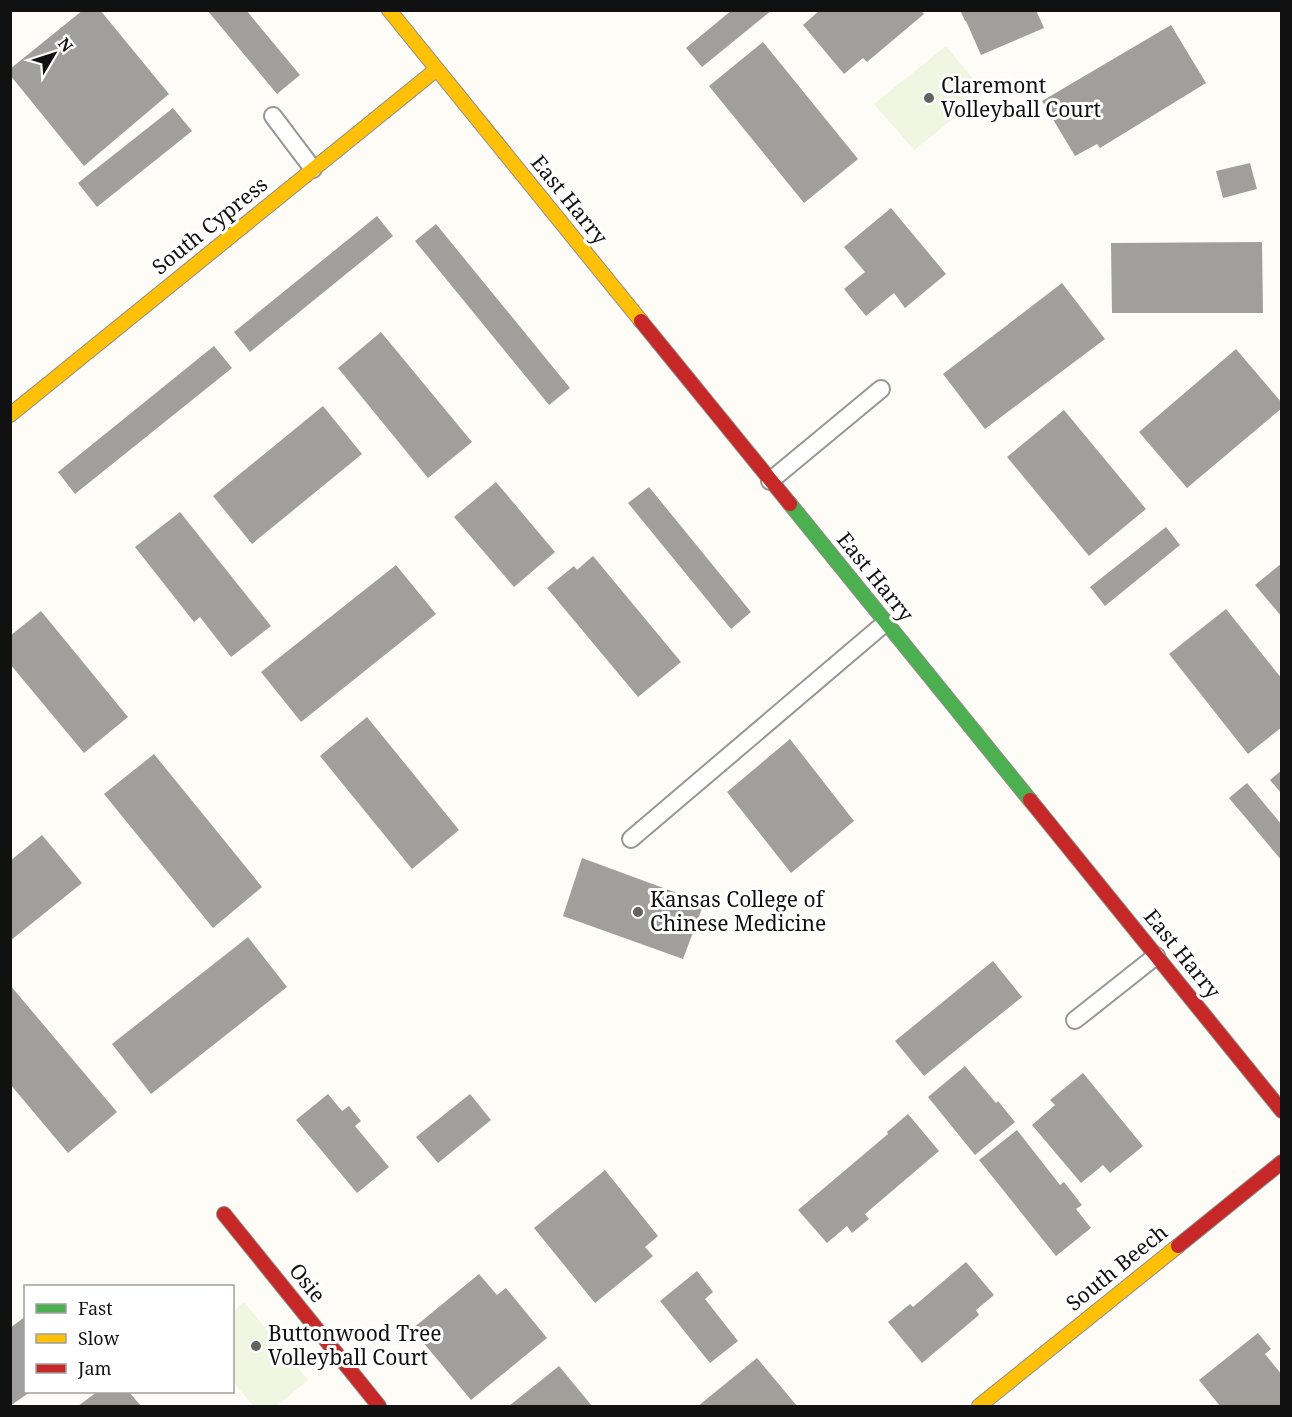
<svg xmlns="http://www.w3.org/2000/svg" width="1292" height="1417" viewBox="0 0 1292 1417" font-family="'Noto Serif',serif">
  <style>
    .pitch { fill: #f0f6e1 }
    .building { fill: #a19f9c }
    .lines { fill: none; stroke-linecap: round; stroke-linejoin: round }
    .lane-casing { stroke: #979795; stroke-width: 20 }
    .fast-casing { stroke: #8e8d8b; stroke-width: 16 }
    .slow-casing { stroke: #8e8d8b; stroke-width: 16 }
    .jam-casing { stroke: #8e8d8b; stroke-width: 16 }
    .lane { stroke: #fffffe; stroke-width: 16 }
    .fast { stroke: #4caf50; stroke-width: 14 }
    .slow { stroke: #ffc107; stroke-width: 14 }
    .jam { stroke: #c62828; stroke-width: 14 }
    .poi-dot { fill: #646362; stroke: #fff; stroke-width: 2 }
    .labels { text-anchor: middle; stroke-width: 6; stroke-linejoin: round; paint-order: stroke }
    .poi-label { font-size: 21px; fill: #111; stroke: #fff; text-anchor: start }
    .street-label { font-size: 21px; fill: #111; stroke: #fff }
  </style>
  <rect width="100%" height="100%" fill="#fdfcf7"/>
  <path class="pitch" d="M946,46L985,93L914,150L874,104Z
    M244,1302L308,1380L277,1406H253L233,1381V1312Z"/>
  <path class="building" d="M83,10H100L169,94L84,166L10,75V69Z
    M207,10H246L300,75L277,94Z
    M732,10H772L702,67L686,48Z
    M820,10H921L924,14L867,62L863,58L844,74L803,25Z
    M960,10H1036L1044,28L981,55L966,21H965Z
    M1171,25L1206,83L1100,148L1097,144L1075,156L1042,101Z
    M763,42L858,159L804,203L709,86Z
    M173,108L192,131L97,207L78,183Z
    M1250,163L1257,189L1223,198L1216,171Z
    M891,208L946,274L905,308L894,293L866,316L844,289L865,272L844,247Z
    M377,216L393,236L250,352L234,332Z
    M436,224L570,388L549,405L415,241Z
    M1262,242L1263,313H1112L1111,243Z
    M1062,283L1105,339L985,429L943,374Z
    M381,332L472,442L428,478L338,368Z
    M214,346L232,368L75,494L58,472Z
    M1236,349L1282,403V408L1187,488L1139,432Z
    M323,406L362,454L252,544L213,496Z
    M1064,410L1146,509L1089,556L1007,457Z
    M496,482L555,552L514,587L454,517Z
    M649,487L751,612L731,629L628,503Z
    M180,512L271,626L231,657L200,617L194,622L135,547Z
    M1166,527L1180,545L1105,606L1090,587Z
    M593,556L681,662L638,697L547,588L574,566L577,570Z
    M1282,563V617L1255,585Z
    M396,565L436,614L301,722L261,672Z
    M1226,609L1282,679V727L1248,754L1169,654Z
    M41,611L128,717L84,753L10,664V636Z
    M367,717L459,830L412,869L320,756Z
    M790,739L854,821L791,873L727,792Z
    M154,754L262,887L213,928L104,794Z
    M1282,770V794L1270,780Z
    M1247,783L1282,825V861L1229,798Z
    M42,835L82,883L10,941V861Z
    M582,858L704,903L683,959L563,916Z
    M248,937L287,987L151,1094L112,1044Z
    M993,961L1022,997L924,1076L895,1041Z
    M10,985L117,1112L68,1153L10,1084Z
    M965,1066L996,1103L998,1101L1015,1122L975,1155L928,1097Z
    M1083,1073L1143,1146L1110,1173L1103,1165L1081,1183L1032,1125L1055,1105L1050,1100Z
    M328,1094L342,1111L349,1106L361,1121L355,1126L389,1167L357,1193L296,1120Z
    M470,1094L491,1120L438,1163L416,1137Z
    M908,1114L939,1151L865,1214L869,1219L852,1233L847,1226L827,1243L798,1210L888,1134L887,1132Z
    M1017,1130L1060,1185L1064,1182L1082,1205L1076,1209L1091,1228L1056,1256L979,1160Z
    M605,1170L658,1236L645,1247L653,1256L595,1303L534,1228Z
    M966,1262L994,1295L976,1310L979,1315L922,1363L888,1322L910,1304L913,1307Z
    M697,1271L713,1292L705,1299L738,1341L710,1363L660,1301Z
    M479,1274L497,1295L506,1288L547,1338L471,1400L412,1329Z
    M26,1316V1392H30L10,1406V1328Z
    M1258,1333L1271,1349L1265,1354L1282,1375V1406H1220L1199,1380Z
    M757,1358L797,1406H698Z
    M559,1366L592,1406H509Z
    M97,1392H129L141,1406H78Z"/>
  <g class="lines">
    <defs>
      <path id="lane" d="M273,116L313,169
        M770,481L881,389
        M631,839L885,623
        M1075,1020L1156,956"/>
      <path id="fast" d="M790,504L1030,800"/>
      <path id="slow" d="M389,10L641,321
        M10,415L437,69
        M979,1406L1178,1246"/>
      <path id="jam" d="M641,321L790,504
        M1030,800L1282,1111
        M224,1214L379,1406
        M1178,1246L1282,1162"/>
    </defs>
    <use href="#lane" class="lane-casing"/>
    <use href="#fast" class="fast-casing"/>
    <use href="#slow" class="slow-casing"/>
    <use href="#jam" class="jam-casing"/>
    <use href="#lane" class="lane"/>
    <use href="#fast" class="fast"/>
    <use href="#slow" class="slow"/>
    <use href="#jam" class="jam"/>
  </g>
  <g class="poi-dot">
    <circle cx="929" cy="98" r="6"/>
    <circle cx="638" cy="912" r="6"/>
    <circle cx="256" cy="1346" r="6"/>
  </g>
  <g class="labels">
    <g class="poi-label">
      <text x="941" y="93">Claremont<tspan x="941" dy="24">Volleyball Court</tspan></text>
      <text x="650" y="907">Kansas College of<tspan x="650" dy="24">Chinese Medicine</tspan></text>
      <text x="268" y="1341">Buttonwood Tree<tspan x="268" dy="24">Volleyball Court</tspan></text>
    </g>
    <g class="street-label">
      <text transform="translate(569 200) rotate(51)" y="7">East Harry</text>
      <text transform="translate(210 226) rotate(-39)" y="7">South Cypress</text>
      <text transform="translate(875 577) rotate(51)" y="7">East Harry</text>
      <text transform="translate(1182 954) rotate(51)" y="7">East Harry</text>
      <text transform="translate(1117 1268) rotate(-39)" y="7">South Beech</text>
      <text transform="translate(307 1283) rotate(51)" y="7">Osie</text>
    </g>
  </g>
  <rect width="1292" height="1417" fill="none" stroke="#111111" stroke-width="24"/>
  <rect x="24" y="1285" width="210" height="108" fill="#ffffff" stroke="#a0a0a0" stroke-width="1.5"/>
  <rect x="36" y="1304" width="30" height="9" fill="#4caf50" stroke="#a0a0a0" stroke-width="1.5"/>
  <text x="78" y="1315" font-size="18" fill="#111111">Fast</text>
  <rect x="36" y="1334" width="30" height="9" fill="#ffc107" stroke="#a0a0a0" stroke-width="1.5"/>
  <text x="78" y="1345" font-size="18" fill="#111111">Slow</text>
  <rect x="36" y="1364" width="30" height="9" fill="#c62828" stroke="#a0a0a0" stroke-width="1.5"/>
  <text x="78" y="1375" font-size="18" fill="#111111">Jam</text>
  <g transform="translate(54 54) rotate(51)" stroke="#ffffff" stroke-width="4.5" paint-order="stroke">
  <path d="M0-4.5L10 22L0 15L-10 22Z" fill="#111111"/>
  <text y="-9" font-size="16" font-weight="bold" text-anchor="middle" fill="#111111">N</text>
  </g>
</svg>
